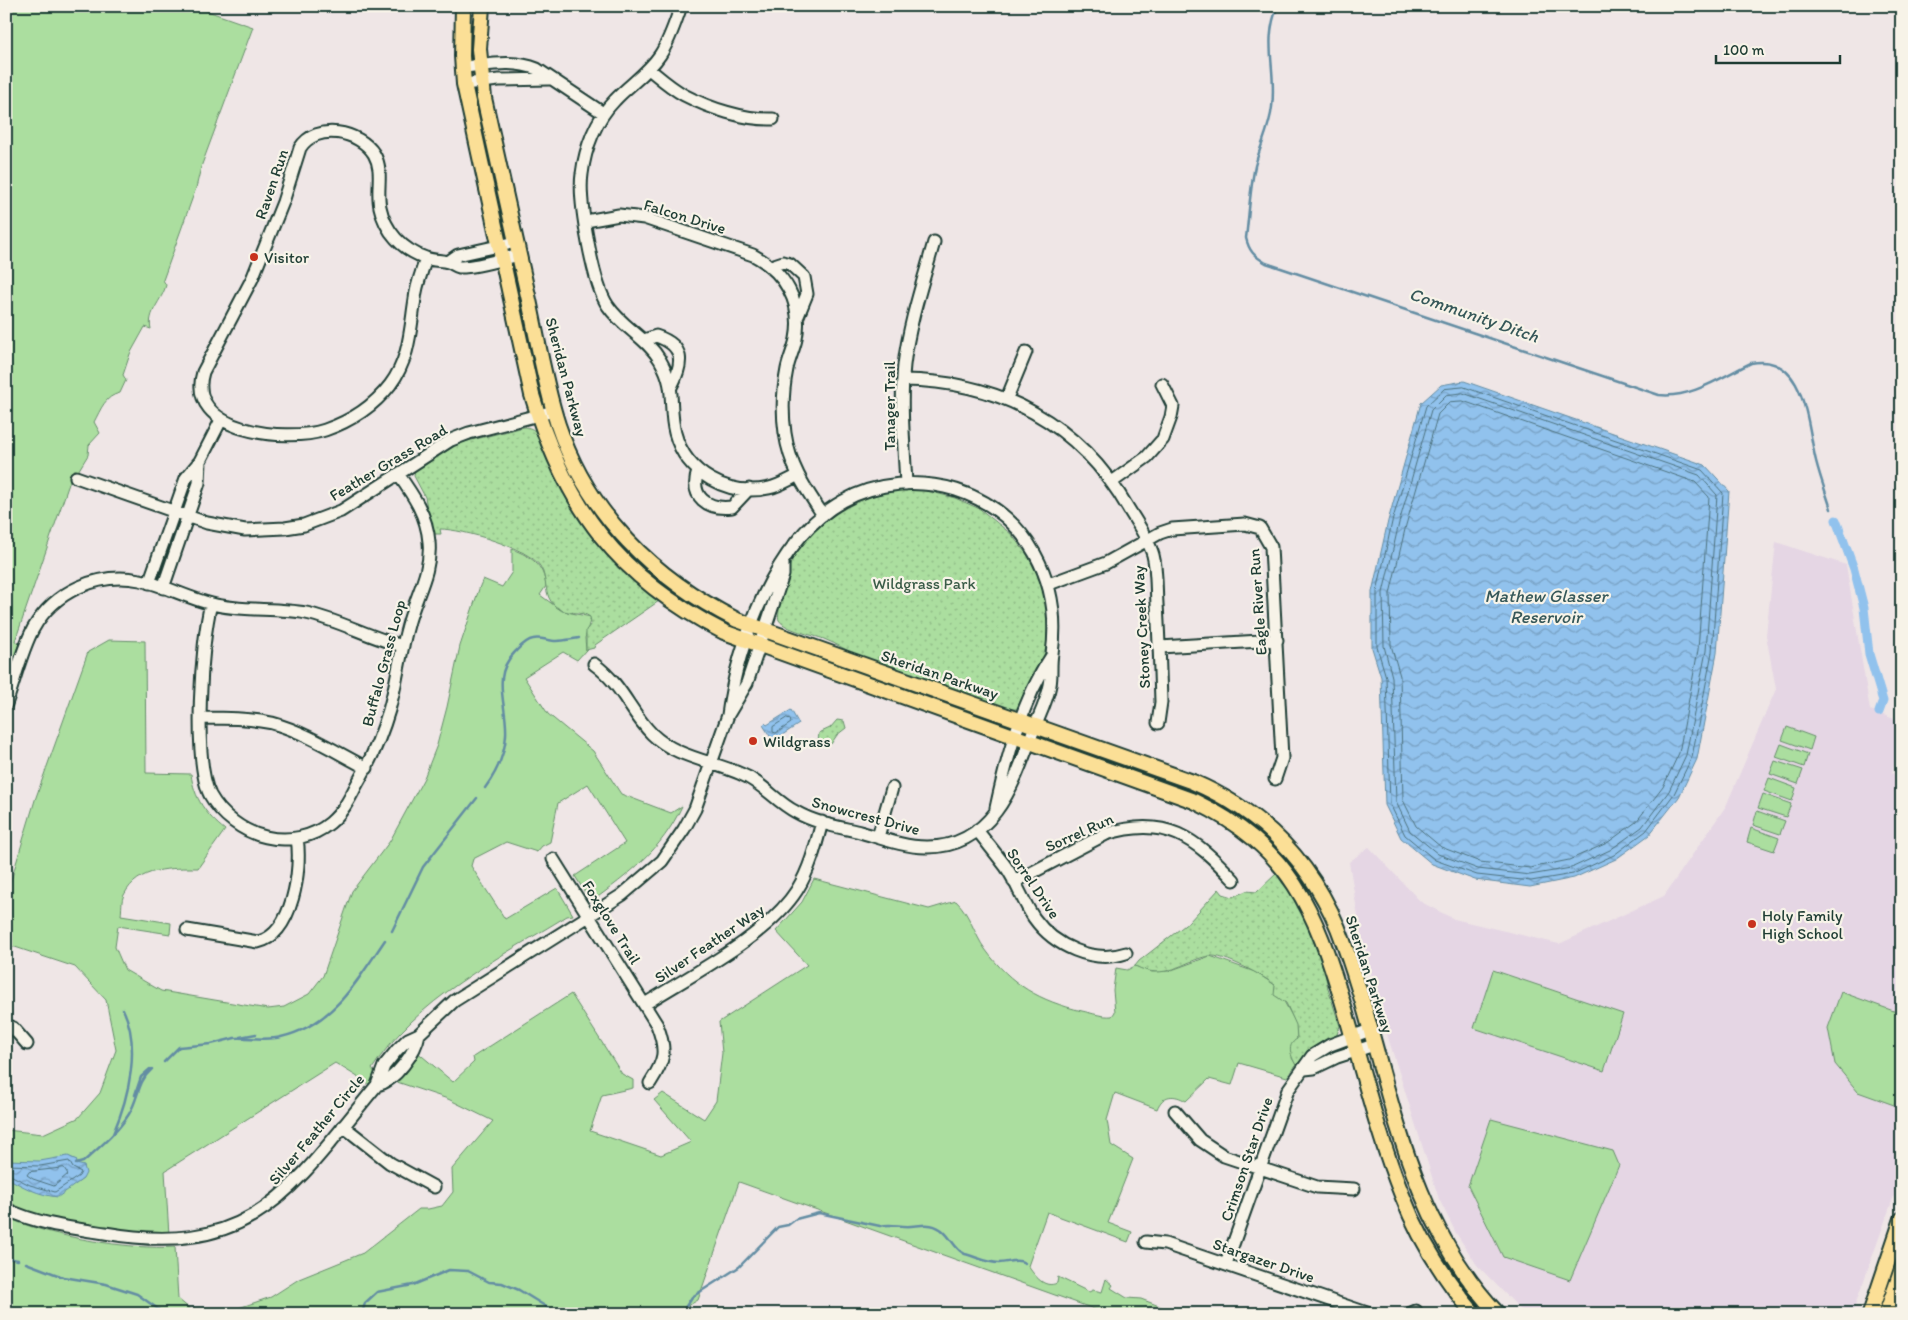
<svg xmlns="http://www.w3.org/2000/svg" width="1908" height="1320" viewBox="0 0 1908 1320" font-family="Itim,sans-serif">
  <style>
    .built { fill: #e5d6e4 }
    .grass { fill: #abde9f; stroke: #658e6a }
    .park { fill: url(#park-dots); stroke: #658e6a }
    .water { fill: url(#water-waves); stroke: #638da3 }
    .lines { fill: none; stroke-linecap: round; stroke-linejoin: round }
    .shore { stroke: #4d727e; stroke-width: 1 }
    .stream { stroke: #638da3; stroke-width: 2.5 }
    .canal { stroke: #91c2ed; stroke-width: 9 }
    .minor-casing { stroke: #1f3d34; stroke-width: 15 }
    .major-casing { stroke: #1f3d34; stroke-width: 18 }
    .minor { stroke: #f7f3e8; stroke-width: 11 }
    .major { stroke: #fbdf96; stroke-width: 14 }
    .poi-dot { fill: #c8321e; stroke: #f7f3e8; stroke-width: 2 }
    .labels { text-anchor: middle; stroke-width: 4.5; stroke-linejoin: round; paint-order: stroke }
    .street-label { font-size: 16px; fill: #1f3d34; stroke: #f7f3e8 }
    .poi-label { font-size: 16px; fill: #1f3d34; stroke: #f7f3e8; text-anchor: start }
    .park-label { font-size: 16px; fill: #3b5d49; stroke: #f7f3e8 }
    .water-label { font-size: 18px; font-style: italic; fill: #365859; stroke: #f7f3e8 }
  </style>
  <defs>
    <pattern id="park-dots" width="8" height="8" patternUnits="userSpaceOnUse" patternTransform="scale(1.25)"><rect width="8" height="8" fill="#abde9f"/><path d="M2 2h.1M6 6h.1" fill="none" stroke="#93bf8a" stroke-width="1.8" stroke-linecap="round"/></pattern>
    <pattern id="water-waves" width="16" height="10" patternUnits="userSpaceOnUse" patternTransform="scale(1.25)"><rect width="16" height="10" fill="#91c2ed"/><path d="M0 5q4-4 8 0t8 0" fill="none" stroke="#769fc1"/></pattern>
  </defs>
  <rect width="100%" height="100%" fill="#efe6e6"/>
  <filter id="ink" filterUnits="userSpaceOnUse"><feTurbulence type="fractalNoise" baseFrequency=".02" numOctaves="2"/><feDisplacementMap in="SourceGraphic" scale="10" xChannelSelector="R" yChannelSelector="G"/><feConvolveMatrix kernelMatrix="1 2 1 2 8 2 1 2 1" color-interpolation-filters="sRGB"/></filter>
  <g filter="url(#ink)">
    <path class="built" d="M1776,542L1846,565L1870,710L1902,722V737L1892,772L1902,786V1173L1852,1314H1525L1477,1265L1456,1233L1439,1199L1386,1031L1360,929L1349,862L1369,847L1421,902L1454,919L1559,944L1664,896L1726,806L1776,689L1766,635Z"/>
    <path class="grass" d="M6,6H193L253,27L201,167L196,188L163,280L166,285C162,301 147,312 151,329L145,327L130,354L123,375L126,380L120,393C105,396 101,409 94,422L100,433L89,445L88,455L77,473L73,472L15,641L19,643L6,681Z
      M512,549C532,557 543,564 546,586L540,595L562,611L591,617L585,638L586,650L577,660L563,652L524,677L548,714L593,751L621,794L671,813L682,806C662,850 629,874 591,902L575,876L625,843L588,784L558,803L550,842L542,846L537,852L506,842L473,859L471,866L505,919L557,888L573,915L567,916C499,958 415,1000 372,1069L376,1074L369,1084L335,1063L165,1171L169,1235C114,1231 58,1225 6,1204V1130L43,1134L78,1118L100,1093L116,1050L106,1000L75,967L6,944V897L35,800L88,652L109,640L145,641L146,773L191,774C194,798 206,815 225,830L198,868C172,868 138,867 124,895C121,900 122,909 121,915L171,923L170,934L118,926L115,947L125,970L161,991L268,1009L284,1007L309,994L323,976L352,891L390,841L424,778L437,745L447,707L460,646L480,586L483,579L502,587L512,572Z
      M1787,727L1814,737L1810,750L1782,740Z
      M1781,744L1808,754L1804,767L1776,757Z
      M1775,761L1803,770L1798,784L1770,774Z
      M1769,778L1796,788L1792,801L1764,791Z
      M1763,794L1791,804L1786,817L1758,808Z
      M1757,811L1785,821L1780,834L1753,825Z
      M1751,828L1779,838L1774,851L1747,842Z
      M814,879L929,909L956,901C970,914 974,934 985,949C1011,985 1040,1001 1082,1011C1092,1013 1102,1017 1112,1016L1115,1012L1113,990L1116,968L1127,970L1135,966L1152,972L1169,971L1210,956L1255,972L1275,985L1297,1025V1039L1292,1058L1296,1065L1287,1077L1239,1063L1232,1085L1209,1079L1186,1101C1174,1094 1163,1094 1157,1109L1115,1093L1107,1120L1111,1145L1133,1159L1108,1223L1132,1232L1128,1242L1047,1212L1028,1266C1035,1276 1044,1289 1057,1283L1058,1277L1089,1292L1093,1290L1102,1292L1106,1279L1113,1285L1111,1288L1127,1298L1141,1299L1167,1309L1196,1310L1201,1314H1108L739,1182L698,1300L674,1314H221L271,1297L299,1279L363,1253L419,1209H428L442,1206L453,1192L452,1169L493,1121L448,1099L391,1080L416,1051L453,1082L474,1062L473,1057L571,994L622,1074L633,1080V1088L602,1095L590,1131L661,1155L691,1142L654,1100L663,1093L704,1119L716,1101L722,1053L719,1022L807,965L776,931L802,902Z
      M1493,970L1623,1014L1604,1071L1474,1028Z
      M1841,992L1902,1014V1084L1894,1105L1858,1092L1835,1064L1828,1028Z
      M1491,1119L1613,1151L1619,1165L1570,1280L1503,1257L1468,1186Z
      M6,1217C46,1236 130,1250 175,1247L178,1299L196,1314H6Z"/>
    <path class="park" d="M524,427C528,427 534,429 537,433C543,443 549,466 556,479C582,528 617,566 659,601L595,645L594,648L586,650V630L591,624L590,617C582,610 566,616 555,606C543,596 548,578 540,566C529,548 462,529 440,529L441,534H432L425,497L414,476L415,469L460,443Z
      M916,488L955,498L980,509L1011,534L1028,556L1036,572L1039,574L1047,597V643L1044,656L1031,680L1022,704L1017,709H1009C960,692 910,677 862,657C849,652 837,644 824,639C813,635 785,630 779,620C776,615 787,573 790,565C793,557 798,549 804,543C833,508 872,491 916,488Z
      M837,720L844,721L846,728L837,735L831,744L821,745L818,741L819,733L830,728Z
      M1278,872L1299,903L1321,951L1328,989L1340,1026L1336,1037L1315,1049L1296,1065C1291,1056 1286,1045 1297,1039L1296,1025L1286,1003L1274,995L1275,985C1264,976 1223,954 1209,956C1181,961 1167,982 1135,966L1139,961L1189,922L1219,889L1223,894L1233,897L1246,891L1257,892Z"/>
    <path class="water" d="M1464,381L1705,465L1729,491L1717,653L1697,759L1679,797L1649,835L1616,859L1574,878L1530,887L1475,880L1432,864L1401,838L1385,805L1381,677L1372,648V592L1388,521L1421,403L1441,385Z
      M791,710L799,724L773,741L763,725L765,723L767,725Z
      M68,1156L77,1160L76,1164L84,1166L86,1173L83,1179L58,1197C38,1195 23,1187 6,1177V1160L40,1161Z"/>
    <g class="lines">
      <path class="shore" d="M1464,387L1702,470L1723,493L1712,652L1692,757L1674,794L1646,831L1614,855L1573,874L1531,881L1477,875L1435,860L1405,835L1390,804L1386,677L1377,647V592L1392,522L1426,406L1444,389Z
        M1463,393L1699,475L1717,495L1706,651L1686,755L1669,791L1642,827L1610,850L1571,868L1530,875L1478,869L1438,854L1410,831L1396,802L1392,677L1384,646L1383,593L1399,523L1431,410L1446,395Z
        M1463,401L1695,482L1709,497L1698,650L1679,753L1663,787L1636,822L1607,843L1569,860L1530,868L1480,862L1441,847L1416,826L1403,800L1400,676L1391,645L1390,594L1406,525L1438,414L1450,402Z
        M787,718L790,719L791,723L776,733L773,732V727Z
        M6,1165L40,1166L69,1161L73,1168L81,1172L79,1176L55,1192L30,1185L6,1173
        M64,1168L68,1174L54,1186L33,1179L27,1175L29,1172Z"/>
      <path class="stream" d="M1278,6C1262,41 1277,71 1272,107C1270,127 1260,146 1255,166C1250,189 1249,214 1246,238C1249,251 1254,256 1266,263L1659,395C1691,399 1723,376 1751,363C1806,352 1807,426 1816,461C1820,477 1826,493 1831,509
        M485,788C496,773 505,754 506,735C508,705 490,677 515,652C520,647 526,640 533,639C540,637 549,641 556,641C564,641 572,639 579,638
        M392,931L423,867L477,798
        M240,1037L256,1034
        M234,1038C249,1037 266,1041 281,1037C333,1025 357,981 385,940
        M164,1062L179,1047L211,1044L235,1038
        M135,1095L141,1077L150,1069
        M113,1134C129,1097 141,1046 123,1009
        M76,1164L83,1162C100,1147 117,1133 129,1114C139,1098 137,1082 152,1069
        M6,1258L18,1260
        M26,1263L63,1277L106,1284L137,1294L165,1314
        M362,1314L365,1303L377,1292L413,1285L449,1270L468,1271L489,1282L502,1283L519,1290L558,1314
        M681,1314L692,1297L739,1267L778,1227L788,1225L796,1219L819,1213L880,1226C891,1223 900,1227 911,1226C924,1225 934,1222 944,1232C951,1238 956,1251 965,1254C976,1257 988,1263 999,1263C1008,1263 1016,1258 1025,1263"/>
      <path class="canal" d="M1836,520L1854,569L1864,608L1869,654L1883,701L1879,712
        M1900,773L1902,776"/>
      <defs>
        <path id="minor" d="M681,6C675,23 670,40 660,55C648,73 630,84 615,100C596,119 585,148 582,174C578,200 593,285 608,306C622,327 647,338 660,360C677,389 668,405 675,433C686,474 728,497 769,488C779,486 788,480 797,476
          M463,67C488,65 514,59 537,69L603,113
          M649,69C660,78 671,88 684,95C709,108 744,120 773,119
          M464,84L499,80L549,79
          M586,221L619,215L644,218L753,255C785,272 803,303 796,339C794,349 789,359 787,369C783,389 782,412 785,433C790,467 805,488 823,515
          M426,258C422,272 416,285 415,299C410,330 410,358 390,385C373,407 351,421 325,430C286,443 185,432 203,372L252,279L283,202L300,148C316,122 360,131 374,154C384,171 376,189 380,207C385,231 402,250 426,258C433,261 441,260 448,262C452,263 455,266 459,267C475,268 502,259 519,255
          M448,262L458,255L516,242
          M771,266L783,262L790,264L804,277L807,294L798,316
          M644,340L656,336C686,346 683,364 671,387
          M903,380C1000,381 1079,423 1128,508C1137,523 1148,538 1153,555C1157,570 1156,588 1157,604C1159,637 1160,669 1161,702L1158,723
          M1007,398L1026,352
          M698,471C689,497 708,510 732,507L749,489
          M76,477L207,523L245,530L285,528L304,525L341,511L451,440L469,433L554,411
          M1112,482L1147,457L1163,439L1171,417L1173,406L1162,384
          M906,484C904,444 900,404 904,365C909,323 923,282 934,242
          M149,583L186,478L200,461L221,420
          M1049,584L1106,563L1160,533L1172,529L1245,524L1260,528L1271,547L1282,758L1275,779
          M163,588L199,483L200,461
          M211,604C201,641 193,762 210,795C221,815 243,832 266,837C288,842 312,838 330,823C342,813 349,800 356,786C370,762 381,737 389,710C397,682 400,653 408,625C415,597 432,572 429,542C427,515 413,495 398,474
          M1160,647L1277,640
          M594,664C623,685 629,711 652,734C675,757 712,761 741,774C762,782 776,802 796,812C815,823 839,827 860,832C881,838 904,847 926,847C991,848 1013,787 1031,737C1037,720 1047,702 1050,685C1052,675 1050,664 1052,654C1062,582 1028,513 956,490C918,479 877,482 843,501C776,538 737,643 728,715
          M6,704C15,679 21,652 33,629C54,591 98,572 140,580C164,585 187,598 212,604C242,612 275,607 306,613C339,620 370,638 403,646
          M202,718C225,718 249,718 272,723C305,732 336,752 367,768
          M996,808C1007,757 1022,701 1051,657
          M977,830C987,843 997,855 1006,867C1017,883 1023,902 1034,918C1054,946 1093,964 1126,953
          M878,837L892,788
          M553,859L657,1025C667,1051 665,1060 650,1083
          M1014,882L1106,834C1166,815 1195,838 1234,880
          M187,930L258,942C293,934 302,868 297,838
          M645,1004C692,974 767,937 797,890C810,869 816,845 822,822
          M6,1025L13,1028L27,1044
          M1305,1069L1314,1068L1337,1057L1374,1045
          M377,1085C395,1081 416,1052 419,1034
          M1175,1111L1200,1140L1224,1156L1317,1187L1354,1189
          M343,1126L390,1163L434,1187
          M6,1209C37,1224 71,1228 105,1233C254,1259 292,1188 377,1085L384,1066L397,1050L408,1039L419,1034L454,1001L622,895L662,861L684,829L695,809L728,715L747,683L783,575V563
          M1146,1242L1165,1244L1370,1314
          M1226,1264L1288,1090L1312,1056L1330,1045L1370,1030
          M1409,1314L1416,1311"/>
        <path id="major" d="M463,6L462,56L464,84L532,395C566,508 618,578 724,632L1194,801C1291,848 1315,909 1344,1007C1362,1068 1378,1136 1402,1195C1419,1239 1443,1277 1474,1314
          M482,6L479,49L484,98C499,165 514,233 529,300C538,342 545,385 558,425C588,514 654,579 737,620L1193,782C1261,811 1310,861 1338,928C1389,1059 1396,1207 1498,1314
          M1870,1314L1902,1219
          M1886,1314L1902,1269"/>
      </defs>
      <use href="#minor" class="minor-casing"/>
      <use href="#major" class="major-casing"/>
      <use href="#minor" class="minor"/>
      <use href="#major" class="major"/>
    </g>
  </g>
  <g class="poi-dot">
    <circle cx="254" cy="257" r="5"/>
    <circle cx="753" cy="741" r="5"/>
    <circle cx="1752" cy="924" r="5"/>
  </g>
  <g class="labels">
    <g class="street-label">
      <text transform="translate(271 184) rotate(-71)" y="6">Raven Run</text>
      <text transform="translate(685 216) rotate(17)" y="6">Falcon Drive</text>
      <text transform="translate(567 377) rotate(75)" y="6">Sheridan Parkway</text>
      <text transform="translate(889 406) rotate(-90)" y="6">Tanager Trail</text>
      <text transform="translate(388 462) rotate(-31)" y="6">Feather Grass Road</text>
      <text transform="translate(1257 602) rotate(-94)" y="6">Eagle River Run</text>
      <text transform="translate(1141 627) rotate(-93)" y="6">Stoney Creek Way</text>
      <text transform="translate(383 663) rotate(-75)" y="6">Buffalo Grass Loop</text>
      <text transform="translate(940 674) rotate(19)" y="6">Sheridan Parkway</text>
      <text transform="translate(866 815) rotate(15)" y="6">Snowcrest Drive</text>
      <text transform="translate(1079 832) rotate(-24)" y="6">Sorrel Run</text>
      <text transform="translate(1034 883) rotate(56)" y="6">Sorrel Drive</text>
      <text transform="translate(612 922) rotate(58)" y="6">Foxglove Trail</text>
      <text transform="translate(709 943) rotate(-34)" y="6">Silver Feather Way</text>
      <text transform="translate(1370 974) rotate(72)" y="6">Sheridan Parkway</text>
      <text transform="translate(316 1129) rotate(-50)" y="6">Silver Feather Circle</text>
      <text transform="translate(1246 1159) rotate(-71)" y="6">Crimson Star Drive</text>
      <text transform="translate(1264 1260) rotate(19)" y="6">Stargazer Drive</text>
    </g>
    <g class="poi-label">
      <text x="264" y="263">Visitor</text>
      <text x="763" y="747">Wildgrass</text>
      <text x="1762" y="921">Holy Family<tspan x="1762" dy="18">High School</tspan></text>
    </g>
    <g class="park-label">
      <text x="924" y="589">Wildgrass Park</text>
    </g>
    <g class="water-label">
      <text transform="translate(1474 315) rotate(19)" y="6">Community Ditch</text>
      <text x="1546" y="602">Mathew Glasser<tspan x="1546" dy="21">Reservoir</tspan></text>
    </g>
  </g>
  <rect width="1908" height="1320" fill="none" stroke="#f7f3e8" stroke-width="25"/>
  <rect x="12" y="12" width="1883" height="1295" fill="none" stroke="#1f3d34" stroke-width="2" filter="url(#ink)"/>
  <path d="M1716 55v8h124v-8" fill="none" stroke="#1f3d34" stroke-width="2.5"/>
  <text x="1723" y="55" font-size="15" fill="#1f3d34" stroke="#f7f3e8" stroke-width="4" paint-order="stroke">100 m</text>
</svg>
